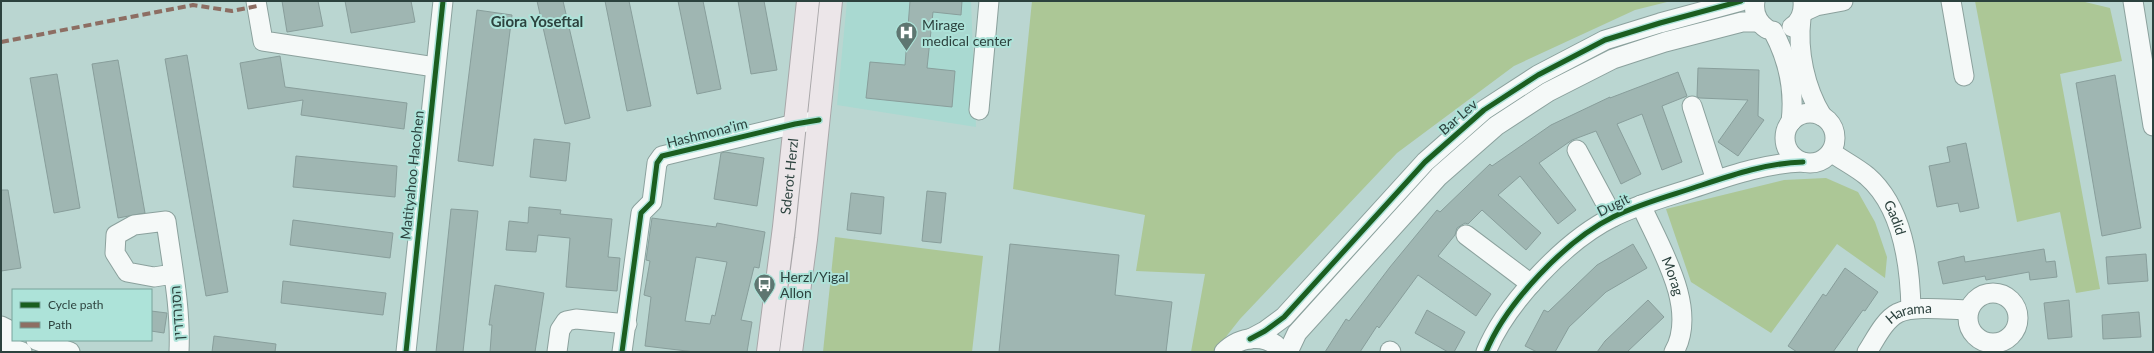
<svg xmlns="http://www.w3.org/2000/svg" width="2154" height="353" viewBox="0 0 2154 353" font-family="Lato,'Noto Sans Hebrew',sans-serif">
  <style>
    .built { fill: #a9d9d1 }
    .green { fill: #acc796 }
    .building { fill: #9fb6b2; stroke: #889e9b; fill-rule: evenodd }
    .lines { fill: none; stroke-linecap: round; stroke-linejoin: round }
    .minor-casing { stroke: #8ba19d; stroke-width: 21 }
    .major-casing { stroke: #a8a6a8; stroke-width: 24 }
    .minor { stroke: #f5f9f8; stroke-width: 19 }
    .major { stroke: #ece6e9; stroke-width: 22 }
    .quiet { stroke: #8d6e63; stroke-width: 4; stroke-dasharray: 8 4; stroke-linecap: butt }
    .cycleway-casing { stroke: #ade3d9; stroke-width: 8 }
    .cycleway { stroke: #1b5e20; stroke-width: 5 }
    .labels { text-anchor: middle; stroke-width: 4; stroke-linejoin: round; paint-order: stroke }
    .poi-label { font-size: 14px; fill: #2c423e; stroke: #ade3d9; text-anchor: start }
    .street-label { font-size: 14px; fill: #2c423e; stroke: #ade3d9 }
    .neighbourhood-label { font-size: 15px; font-weight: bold; fill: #2c423e; stroke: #ade3d9 }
  </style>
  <rect width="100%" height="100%" fill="#bad6d1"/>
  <path class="built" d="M847,1H971L976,127L837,105Z"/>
  <path class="green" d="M1032,1H1671L1635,10L1514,66L1397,153L1240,319L1214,352H1191L1205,274L1136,271L1145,215L1013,189Z
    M1975,1H2081L2110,8L2122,61L2060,74L2100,289L2076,293L2060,212L2017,222Z
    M1826,178L1858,192L1875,222L1887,257L1885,278L1837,244L1771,333L1691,282L1666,209L1784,180Z
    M835,237L983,256L972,352H823Z"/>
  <path class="building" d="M282,1H318L323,26L287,32Z
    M345,1H411L415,22L351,33Z
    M537,1H563L590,118L565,124Z
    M605,1H629L651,106L627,111Z
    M678,1H703L721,89L697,94Z
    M738,1H764L777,70L751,74Z
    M910,1H962L961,15L933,12L927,68L955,71L952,107L866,98L870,62L905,65Z
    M477,10L512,15L493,166L458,161Z
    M187,55L228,292L206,296L165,59Z
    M280,56L285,87L407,103L404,129L301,115L303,100L248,109L240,63Z
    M118,60L145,213L118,218L92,64Z
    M1698,68L1759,70L1758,116L1764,120L1738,156L1718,142L1748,100L1700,98L1697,97Z
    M1678,72L1687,96L1662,106L1682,162L1662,170L1642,114L1617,124L1641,174L1621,184L1596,131L1572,140L1539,163L1576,210L1558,224L1520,176L1498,195L1541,233L1526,250L1482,210L1468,224L1465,223L1457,228L1455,235L1438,256L1491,294L1476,316L1418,275L1379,328L1377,326L1360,352H1325L1346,319L1349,321L1390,267L1437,210L1440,212L1490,164L1492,166L1551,125L1610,97V98Z
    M57,74L80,208L54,213L30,78Z
    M2115,75L2141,228L2102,236L2076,83Z
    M534,139L570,143L566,181L530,177Z
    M1966,143L1979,208L1960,212L1958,203L1937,207L1929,166L1950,162L1947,147Z
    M725,152L764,158L757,206L714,199L721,153Z
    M296,156L397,166L395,197L293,187Z
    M1,190H8L21,268L1,271Z
    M927,191L946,193L941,243L922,241Z
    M851,193L884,197L881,234L847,230Z
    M529,207L561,210L560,214L612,219L608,257L620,258L617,291L566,287L570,238L538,235L536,252L506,250L509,221L528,223Z
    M451,209L478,211L463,352H436Z
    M652,218L716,227L717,223L765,232L759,268L754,267L741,320L752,322L747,352H695L645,346L651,297L644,295L650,261L646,260ZM696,257L727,262L715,316L712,315L710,324L685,321Z
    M293,220L393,233L390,258L290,245Z
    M1010,244L1119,255L1115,295L1172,302L1166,352H999Z
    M1633,244L1647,268L1606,292L1569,327L1555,352H1537L1525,346L1544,310L1548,312L1597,265Z
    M2044,249L2046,262L2055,261L2057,277L2030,280L2029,272L1986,280L1985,276L1943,284L1938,262L1964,256L1965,262Z
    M2146,254L2148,281L2108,284L2106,257Z
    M1845,268L1878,292L1865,311L1863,310L1833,352H1797L1788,346L1823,294L1826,296Z
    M283,281L386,293L383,315L281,303Z
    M495,285L544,293L535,352H490L492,325H489Z
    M1648,300L1664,317L1627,352H1597L1605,341Z
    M2069,300L2072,337L2048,339L2044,303Z
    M1427,310L1465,332L1454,352H1448L1415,333Z
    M151,311L167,313L164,333L151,331Z
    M2139,312L2141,337L2103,339L2102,315Z
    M214,336L276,344L275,352H212Z"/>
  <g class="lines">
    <defs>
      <g id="minor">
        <path d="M256,1L263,41L435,67"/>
        <path d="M1755,1C1753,13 1757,22 1767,29"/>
        <path d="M1951,1L1964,76"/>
        <path d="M2133,1L2153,126"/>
        <path d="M1803,12L1816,6L1843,1"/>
        <path d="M1801,18C1797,51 1805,88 1822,116"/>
        <path d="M1792,27C1801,21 1804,12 1803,1"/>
        <path d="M1773,31C1788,59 1795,90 1791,122"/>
        <path d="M1692,106L1716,180"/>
        <path d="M979,110L989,1"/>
        <circle cx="1810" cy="138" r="25"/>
        <path d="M1577,150L1613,217"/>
        <path id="s1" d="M1831,152C1842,160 1856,167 1867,176C1903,207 1910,264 1911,309"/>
        <path id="s2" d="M1641,205C1659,246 1699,308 1674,352"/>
        <path d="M1466,235L1531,284"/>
        <path d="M173,274L154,277L127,272L115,253L116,235L134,225L166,221C172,265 181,308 179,352"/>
        <circle cx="1993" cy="318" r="25"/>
        <path d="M1,326L13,332"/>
        <path d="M1250,339L1265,331L1284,317L1425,162L1484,110L1538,75L1605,40L1660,23L1741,1"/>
        <path d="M36,340L70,352"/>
        <path d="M1,344L22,352"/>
        <path d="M1390,351L1391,352"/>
        <path d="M406,352L443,1"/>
        <path d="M557,352L560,330L566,321L576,319L627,324"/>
        <path d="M622,352L641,213L652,202L657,163L662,156L795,124L819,120"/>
        <path d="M1224,352C1239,337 1267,331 1282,352"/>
        <path d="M1288,352L1297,333L1439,176L1496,126L1548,92L1613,59L1665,42L1742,22H1759"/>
        <path d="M1486,352C1506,303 1566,240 1613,217C1641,203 1673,195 1702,185C1735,174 1768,163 1803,162"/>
        <path id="s3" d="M1867,352C1875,340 1884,320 1898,313C1915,305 1950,310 1969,310"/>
      </g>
      <g id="major">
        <path id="s4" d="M768,352L784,227L808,1"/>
        <path d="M791,352L806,239L831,1"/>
      </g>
    </defs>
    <use href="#minor" class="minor-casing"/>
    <use href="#major" class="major-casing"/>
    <use href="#minor" class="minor"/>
    <use href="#major" class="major"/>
    <path class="quiet" d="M1,42L193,5L232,11L257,6"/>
    <defs>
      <path id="cycleway" d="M1250,339L1265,331L1284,317L1425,162L1484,110L1538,75L1605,40L1660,23L1741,1
        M406,352L443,1
        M622,352L641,213L652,202L657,163L662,156L795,124L819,120
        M1486,352C1506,303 1566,240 1613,217C1641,203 1673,195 1702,185C1735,174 1768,163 1803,162"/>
    </defs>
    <use href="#cycleway" class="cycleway-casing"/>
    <use href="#cycleway" class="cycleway"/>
  </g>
  <defs>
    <symbol id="hospital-pin" viewBox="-11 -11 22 30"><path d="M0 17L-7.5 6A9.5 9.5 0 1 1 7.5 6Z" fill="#5e7671" stroke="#ade3d9"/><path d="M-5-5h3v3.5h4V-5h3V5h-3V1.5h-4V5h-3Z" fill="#fff"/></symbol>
    <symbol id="bus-pin" viewBox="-11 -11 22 30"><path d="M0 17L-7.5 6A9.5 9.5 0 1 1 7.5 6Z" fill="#5e7671" stroke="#ade3d9"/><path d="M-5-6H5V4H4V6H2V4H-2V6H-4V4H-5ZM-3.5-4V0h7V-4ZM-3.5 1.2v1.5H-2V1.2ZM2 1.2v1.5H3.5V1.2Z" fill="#fff"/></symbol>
  </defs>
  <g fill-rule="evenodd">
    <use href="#hospital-pin" x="894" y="20" width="25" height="34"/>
    <use href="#bus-pin" x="752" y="272" width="25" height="34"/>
  </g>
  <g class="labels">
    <g class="poi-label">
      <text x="922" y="30">Mirage<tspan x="922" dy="16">medical center</tspan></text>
      <text x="780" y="282">Herzl/Yigal<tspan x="780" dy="16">Allon</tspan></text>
    </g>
    <g class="street-label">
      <text transform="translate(1458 117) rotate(-41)" y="5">Bar Lev</text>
      <text transform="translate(707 133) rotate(-14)" y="5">Hashmona'im</text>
      <text transform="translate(412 175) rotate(-84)" y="5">Matityahoo Hacohen</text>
      <text dy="5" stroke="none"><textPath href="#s4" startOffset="177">Sderot Herzl</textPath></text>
      <text transform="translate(1613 205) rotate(-26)" y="5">Dugit</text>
      <text dy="5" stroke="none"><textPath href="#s1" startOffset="94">Gadid</textPath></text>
      <text dy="5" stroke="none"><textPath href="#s2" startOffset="78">Morag</textPath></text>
      <text transform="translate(177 313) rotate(-94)" y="5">הסנהדרין</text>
      <text dy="5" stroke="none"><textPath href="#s3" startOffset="61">Harama</textPath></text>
    </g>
    <g class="neighbourhood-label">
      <text x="537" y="27">Giora Yoseftal</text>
    </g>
  </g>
  <rect width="2154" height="353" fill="none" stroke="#2c423e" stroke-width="4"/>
  <rect x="12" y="289" width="140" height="52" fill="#ade3d9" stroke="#79a39b"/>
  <rect x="20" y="302" width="20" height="6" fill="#1b5e20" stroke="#79a39b"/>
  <text x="48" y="309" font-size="12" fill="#2c423e">Cycle path</text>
  <rect x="20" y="322" width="20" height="6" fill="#8d6e63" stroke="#79a39b"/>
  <text x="48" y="329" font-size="12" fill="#2c423e">Path</text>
</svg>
